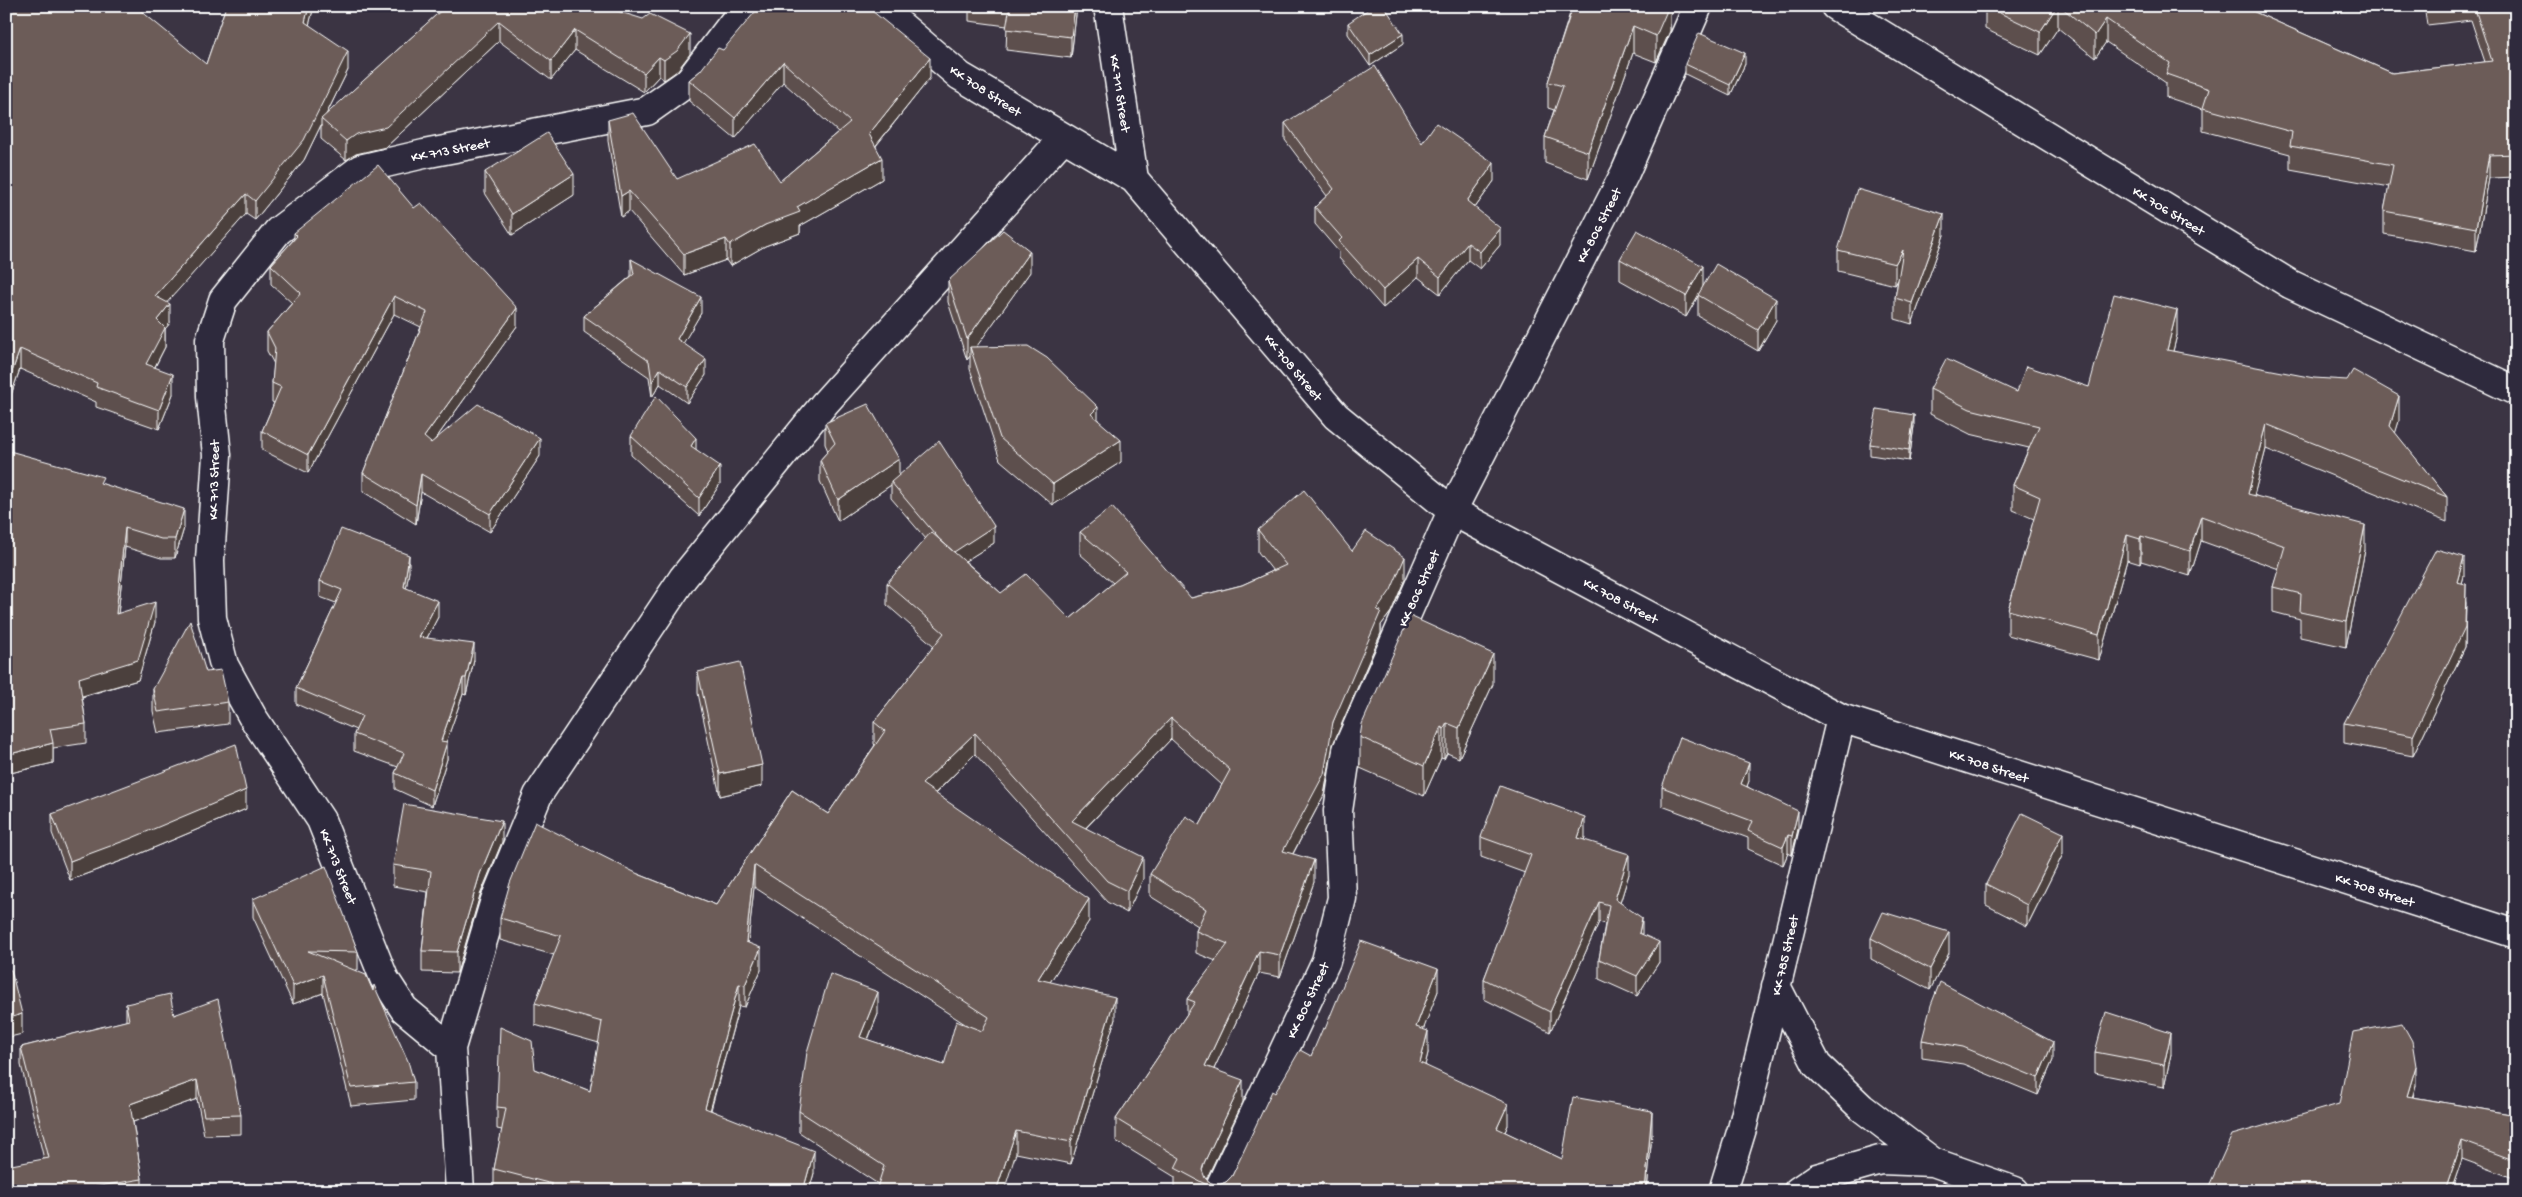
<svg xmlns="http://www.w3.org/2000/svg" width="2522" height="1197" viewBox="0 0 2522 1197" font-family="'Gochi Hand',sans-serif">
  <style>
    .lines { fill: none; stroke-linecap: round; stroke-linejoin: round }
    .street-casing { stroke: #fff; stroke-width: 31 }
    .street { stroke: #2f2a3d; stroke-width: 28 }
    .wall { fill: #5d4f4d; stroke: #fff }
    .shaded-wall { fill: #4c403e; stroke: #fff }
    .building { fill: #6c5c59; stroke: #fff }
    .labels { text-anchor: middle; stroke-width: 5; stroke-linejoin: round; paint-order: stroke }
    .street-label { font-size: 14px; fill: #fff; stroke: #2f2a3d }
  </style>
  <rect width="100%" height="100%" fill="#3b3443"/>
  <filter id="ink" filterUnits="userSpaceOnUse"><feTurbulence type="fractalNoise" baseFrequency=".02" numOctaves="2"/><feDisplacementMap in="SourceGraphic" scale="10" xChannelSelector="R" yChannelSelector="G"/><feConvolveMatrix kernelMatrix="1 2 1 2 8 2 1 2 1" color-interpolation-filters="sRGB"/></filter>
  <g filter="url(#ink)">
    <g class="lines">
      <defs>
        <path id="street" d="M883,6L892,18L960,76L1134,179L1336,416L1452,511L1841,718L2516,934
          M1108,6L1134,179
          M1835,6L2290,284L2516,391
          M1776,986L1817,1065L1862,1108L1933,1162
          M451,1048L495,900L538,795L683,578L825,403L1063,138
          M460,1191L451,1048L404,1009L384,978L321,820L252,716L224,665L212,618L210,560L217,455L211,397L210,340L223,300L278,231L360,169L424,154L647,111L688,82L746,6
          M1218,1191L1326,961L1342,898L1338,811L1347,750L1452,511L1625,173L1698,6
          M1723,1191L1742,1129L1841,718
          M1798,1191L1817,1178L1880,1160L1933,1162L2015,1191"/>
      </defs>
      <use href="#street" class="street-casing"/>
      <use href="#street" class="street"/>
    </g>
    <path class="wall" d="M6,6L206,64L226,6H314L309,25L348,70L326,115L446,6H601L690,54L677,71L664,80L659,76L644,92L575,50L551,80L499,41L386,147L356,154L346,160L321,139V125L304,160L255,220L246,214L167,302L170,323L165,329V347L155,367L173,394L159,429L96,407V402L20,369L6,409Z
      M969,6H1077L1071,58L1006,50L1007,26L969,21Z
      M1985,6H2241L2392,73L2485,62L2471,20L2427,25L2424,6H2516V177L2489,178L2476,251L2384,234V211L2389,187L2290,169V154L2203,131V109L2166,97V83L2106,42L2095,58L2058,28L2040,55L1985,29Z
      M1571,10L1670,14V31L1656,62L1633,53L1588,179L1545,163V137L1554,110L1548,108V82Z
      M1348,23L1403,44L1370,66L1348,34Z
      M723,50L930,78L876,146L882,179L800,226V233L765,246L730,266L726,260L684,275L629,211L621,217L608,141V120L677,179L780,181L838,132L783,82L735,139L689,101V80L700,71Z
      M1685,64H1745L1730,96L1685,74Z
      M1285,123L1422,143L1494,181L1475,208L1500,245L1480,269L1468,260L1440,294L1418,277L1383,308L1339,258V252L1315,224V207L1327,196L1285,140Z
      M485,172L574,195L512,235L485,193Z
      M414,208L517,326L435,440L540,456L490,532L421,492L416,524L363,491V473L421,327L394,314L308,473L262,450V431L274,403L272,402V383L274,364L267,351V332L292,303L271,284V265L294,239V233Z
      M1944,235L1912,324L1895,319V298L1898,280L1895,285L1838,271V250Z
      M631,259L701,313L683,343L706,375L687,403L660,384L652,397L649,377L584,332V316L631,276Z
      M1620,259L1703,287L1776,320L1758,351L1698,316V296L1686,317L1620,280Z
      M1030,272L976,347L1098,420L1121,462L1053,505L1000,460L970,369V356L967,360L948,302V281Z
      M2177,335L2173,351L2399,421L2395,433L2447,497V522L2266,449L2254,495L2365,550L2346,647L2300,637V619L2273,612V587L2279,569L2201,541L2190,576L2141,561L2140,564L2127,560L2099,660L2008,635V610L2034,519L2013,510V485L2029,448L1970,434L1930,414V389L2017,392L2089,387Z
      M825,423L994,543L965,561L1001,593L1070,619L1113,583L1080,554V532L1191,598L1242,585L1273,571L1258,552V530L1352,551L1405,579L1391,612L1381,625V633L1333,744L1324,795L1293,854L1314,882L1280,977L1259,973L1214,1069L1243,1102L1206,1179L1211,1183L1219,1185L1226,1182L1232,1176L1275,1093L1311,1056L1325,1029L1438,991L1423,1029L1428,1053L1425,1065L1508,1125L1505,1132L1562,1159L1652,1133L1647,1191H1176L1175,1190V1177L1116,1141V1119L1187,1014V999L1216,961L1196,953V931L1198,926L1150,896V874L1200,825L1222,785L1171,739L1086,828L1143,879L1127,913L1107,902L975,754L935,794L1089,921L1050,982L1115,1019L1071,1164L1016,1153L878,1184L799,1132V1111L878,1014L868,1040L944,1065L968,1026L754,887L748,943L761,970L745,1007L739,1006L711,1110L814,1173L809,1191L494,1190V1169L502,1130L497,1129V1107L535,1069L590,1091L599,1043L535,1025V1003L554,955L500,940V918L638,874L716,905L792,790L828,814L875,745L874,744V722L934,646L887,605V583L926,539L891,498V485L838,521L820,481V460L828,451L825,444Z
      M1914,426L1909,461L1870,455V444Z
      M631,436L696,449L720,484L699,516L631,455Z
      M103,484L184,528L175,558H161L125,547L118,614L155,622L138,680L82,697L86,724V743L53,748V763L6,774Z
      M409,571L406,588L438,617L427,638L474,660L466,695L463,694L446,742L447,759L432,806L395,789V773L398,767L354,751V734L356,730L296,704V688L336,603L320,597V581Z
      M2464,576L2462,583L2466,603L2465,647L2413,756L2344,743V723Z
      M206,672L228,702V724L158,733L153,711V689Z
      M698,672L762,786L720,796L698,693Z
      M1493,684L1459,758L1447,753L1444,759L1441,758L1424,796L1360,768V737Z
      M1749,781L1747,786L1798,829L1792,855L1788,853L1783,865L1748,849V838L1662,806V787Z
      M246,809L132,857L70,880L52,833V814Z
      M1481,837H1585L1584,840L1629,874L1620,903L1642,934L1659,962L1637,996L1599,979V959L1605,924L1599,922L1550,1032L1484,999V979L1525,873L1481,857Z
      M502,842L480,895L457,973L422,972V951L428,892L393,886V865Z
      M2063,854L2027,926L1986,905V884Z
      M253,899L358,952V970H355L373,991L414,1082V1100L351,1106L323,993L293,1004L253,917Z
      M1871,938L1949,953L1930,990L1871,959Z
      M126,1004L174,1015L241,1115V1134L204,1135L197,1099L133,1122L142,1179V1191H6L44,1159L21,1065V1047L126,1021Z
      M1922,1040L2053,1060L2038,1095L1963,1064L1922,1058Z
      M2095,1052L2171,1054L2164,1087L2095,1073Z
      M2416,1085L2413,1097L2516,1115V1179L2462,1159L2451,1191H2209V1186Z"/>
    <path class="shaded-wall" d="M309,6H314L305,41V22Z
      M1075,6H1077L1071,58V37Z
      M1664,6H1674L1670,14V31L1656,62V36Z
      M2057,6H2058V28L2040,55V32Z
      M2106,19V42L2095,58V35Z
      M499,21V41L386,147L356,154L346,160V141Z
      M1633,26V53L1588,179V152Z
      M575,30V50L551,80V61Z
      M690,34V54L677,71L664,80V60Z
      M1403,34V44L1370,66V55Z
      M348,51V70L323,121L321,119V125L304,160L255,220V201Z
      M1745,53V64L1730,96V85Z
      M659,57V76L644,92V73Z
      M930,58V78L869,154V134Z
      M783,62V82L735,139V118Z
      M2489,155V178L2476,251V228Z
      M882,158V179L800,226V233L765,246L730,266V245Z
      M1494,163V181L1467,219V201Z
      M574,174V195L512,235V214Z
      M629,191V211L621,217V196Z
      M246,194V214L155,316V296Z
      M1944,214V235L1912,324V303Z
      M1500,228V245L1480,269V252Z
      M726,239V260L684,275V254Z
      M1468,243V260L1440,294V277Z
      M1903,250V271L1895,285V264Z
      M1030,251V272L972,353L970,347V356L967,360V339Z
      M1418,259V277L1383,308V290Z
      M1703,266V287L1686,317V296Z
      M394,296V314L308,473V455Z
      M701,297V313L677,354V339Z
      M1776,299V320L1758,351V330Z
      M170,304V323L165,329V347L146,384V364L157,320Z
      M517,308V326L424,455V437Z
      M2177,310V335L2167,375V350Z
      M20,349V369L6,409V389Z
      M706,359V375L687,403V387Z
      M660,369V384L652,397V382Z
      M173,374V394L159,429V410Z
      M2399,396V421L2390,451V426Z
      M1098,407V428L1091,414Z
      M1914,415V426L1909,461V450Z
      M2266,424V449L2248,519V494Z
      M540,438V456L490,532V514Z
      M696,438V456L691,446Z
      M1121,440V462L1053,505V484Z
      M899,459V480L891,482V485L838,521V500Z
      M720,466V484L699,516V498Z
      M421,474V492L416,524V505Z
      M184,509V528L175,558V539Z
      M2201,516V541L2190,576V551Z
      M2365,525V550L2346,647V622Z
      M994,526V543L951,570V553Z
      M125,528V547L116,634V614Z
      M2127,535V560L2099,660V635Z
      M2141,536V561L2140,564V539Z
      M409,555V571L404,603V587Z
      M1405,557V579L1391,612L1381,625V633L1333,744L1324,795L1283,872V851L1333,722L1377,610Z
      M2464,557V576L2457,602V582Z
      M2466,584L2465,647L2413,756V736Z
      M438,601V617L419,653V637Z
      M155,602V622L138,680L79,697V678Z
      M474,644V660L466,695V678Z
      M1493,654V684L1459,758V728Z
      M463,678V694L441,757V741Z
      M1171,718V739L1072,842V821Z
      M1447,723V753L1444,759V729Z
      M1441,727V758L1424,796V766Z
      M975,733V754L922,806V784Z
      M447,742V759L432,806V790Z
      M53,743V763L6,774V755Z
      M1749,763V781L1741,802V784Z
      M762,765V786L720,796V774Z
      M246,790V809L132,857L70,880V861Z
      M1798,811V829L1792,855V836Z
      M1585,817V837L1578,858V838Z
      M502,821V842L480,895L457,973V952L480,874Z
      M2063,833V854L2027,926V905Z
      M1788,835V853L1783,865V847Z
      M1629,854V874L1615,919V899Z
      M1143,857V879L1127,913V891Z
      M1314,860V882L1280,977V955Z
      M754,865V887L746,964V942Z
      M1089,899V921L1038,1001V979Z
      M1599,902V922L1550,1032V1012Z
      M1642,918V938L1639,933Z
      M1949,932V953L1930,990V969Z
      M1659,942V962L1637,996V976Z
      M761,948V970L745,1007V985Z
      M1259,951V973L1205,1088V1066Z
      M1438,969V991L1416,1049V1027Z
      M323,975V993L293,1004V986Z
      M739,984V1006L705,1129V1108Z
      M878,992V1014L860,1059V1037Z
      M1115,997V1019L1071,1164V1142Z
      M22,1014V1034L6,1038V1019Z
      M1428,1031V1053L1420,1085V1063Z
      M2171,1033V1054L2164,1087V1065Z
      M2053,1042V1060L2038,1095V1078Z
      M2416,1066V1085L2407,1114V1096Z
      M197,1080V1099L130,1123V1104Z
      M1243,1080V1102L1204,1184L1202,1170L1204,1163Z
      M1508,1104V1125L1497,1150V1128Z
      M1652,1111V1133L1647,1191H1645Z
      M1016,1131V1153L1004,1191H996Z
      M2462,1141V1159L2451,1191H2445Z
      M814,1151V1173L809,1191H803Z
      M1322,1182V1191H1314Z"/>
    <path class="building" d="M6,6H135L206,64L226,6H309L305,22L348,51L304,140L255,201L246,194L155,296L170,304L157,320L165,328L146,364L173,374L159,410L96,387L97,383L20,349L6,389Z
      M446,6H601L643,19L650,14L690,34L677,51L664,60L659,57L644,73L575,30L551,61L499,21L386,127L356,134L346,141L321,119Z
      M760,6H866L930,58L869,134L882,158L797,207L800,212L765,225L730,245L726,239L684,254L629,191L621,196L608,120L633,113L677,179L755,144L780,181L850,122L783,62L735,118L689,80L700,71L718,48L723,50Z
      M1010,6H1075L1071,37L1006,29Z
      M1373,6H1384L1403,34L1370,55L1348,23Z
      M1573,6H1669L1656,36L1633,26L1588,152L1545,137L1563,86L1548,82Z
      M1985,6H2057L2040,32Z
      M2060,6H2241L2392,73L2492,61L2474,6H2516V154L2489,155L2476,228L2384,211L2393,165L2290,146L2292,132L2203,108L2209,89L2166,74L2170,63L2106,19L2095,35Z
      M1699,33L1745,53L1730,85L1685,64Z
      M1375,66L1422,143L1436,123L1494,163L1467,201L1500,228L1480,252L1468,243L1440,277L1418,259L1383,290L1339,241L1342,238L1315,207L1334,189L1285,123Z
      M547,133L574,174L512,214L485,172Z
      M378,165L414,208L421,203L517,308L424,437L431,443L478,404L540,438L490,514L421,474L416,505L363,473L427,312L394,296L308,455L262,431L281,387L272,383L275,348L267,332L301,293L271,265L297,236L294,233Z
      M1857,189L1944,214L1912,303L1895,298L1903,250L1895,264L1838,250Z
      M1003,230L1030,251L967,339L948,281Z
      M1637,230L1703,266L1686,296L1620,259Z
      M631,259L701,297L677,339L706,359L687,387L660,369L652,382L649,361L584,316L634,274Z
      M1716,264L1776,299L1758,330L1698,295Z
      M2114,294L2177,310L2167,350L2314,378L2347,380L2353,370L2399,396L2390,426L2447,497L2266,424L2248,494L2365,525L2346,622L2300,612L2301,594L2273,587L2285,546L2201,516L2190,551L2141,536L2140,539L2127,535L2099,635L2008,610L2040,497L2013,485L2039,426L1970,409L1930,389L1946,359L2017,392L2026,366L2089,387Z
      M1028,346L1047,358L1098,407L1091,414L1121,440L1053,484L1000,438L970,347Z
      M656,396L696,438L691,446L720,466L699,498L631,436Z
      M868,404L899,459L838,500L820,460L835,443L825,423Z
      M1877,409L1914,415L1909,450L1870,444Z
      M939,441L994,526L954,552L940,540L891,482Z
      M6,450L103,477L100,483L184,509L175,539H161L125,528L116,614L155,602L138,660L79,678L86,724L50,729L53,743L6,755Z
      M1304,490L1352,551L1366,531L1405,557L1391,590L1377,610L1381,611L1333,722L1324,774L1283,851L1314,860L1280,955L1259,951L1205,1066L1243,1080L1204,1163L1202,1170L1205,1178L1211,1183L1219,1185L1226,1182L1232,1176L1272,1091L1275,1093L1300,1050L1311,1056L1323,1028L1325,1029L1361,941L1438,969L1416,1027L1428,1031L1420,1063L1508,1104L1497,1128L1562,1159L1573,1097L1652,1111L1645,1191H1335L1322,1182L1314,1191H1218L1175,1168L1180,1158L1116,1119L1195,1002L1187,999L1228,944L1196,931L1206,909L1150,874L1186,816L1200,825L1230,770L1171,718L1072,821L1143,857L1127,891L1107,881L975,733L922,784L1089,899L1038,979L1115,997L1071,1142L1016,1131L996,1191H876L884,1166L799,1111L807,1052L830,974L878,992L860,1037L944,1065L956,1021L982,1031L989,1017L754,865L746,942L761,948L745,985L739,984L705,1108L814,1151L803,1191H551L552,1184L494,1169L506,1108L497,1107L500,1027L532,1041L535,1069L590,1091L602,1022L535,1003L561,936L500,918L510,883L535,822L638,874L716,905L792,790L828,814L885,731L874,722L944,633L887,583L931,532L1001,593L1026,574L1070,619L1126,572L1080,532L1112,507L1191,598L1242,585L1286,565L1258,530Z
      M341,529L409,555L404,587L438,601L419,637L474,644L466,678H463L441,741L447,742L432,790L395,773L404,753L354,734L362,716L296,688L342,590L320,581Z
      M2436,549L2464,557L2457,582L2466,584L2465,627L2413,736L2344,723Z
      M1410,616L1493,654L1459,728L1447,723L1444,729L1441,727L1424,766L1360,737L1362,724Z
      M190,621L206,672L221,670L228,702L158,712L153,689Z
      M740,662L762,765L720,774L698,672Z
      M1680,737L1749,763L1741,784L1798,811L1792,836L1788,835L1783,847L1748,831L1752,821L1662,787Z
      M236,744L246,790L132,838L70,861L52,814Z
      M1500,786L1585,817L1578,838L1629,854L1615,899L1642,918L1639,933L1659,942L1637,976L1599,959L1609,905L1599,902L1550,1012L1484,979L1531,855L1481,837Z
      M404,804L502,821L480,874L457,952L422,951L431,871L393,865Z
      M2022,813L2063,833L2027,905L1986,884Z
      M326,866L358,952L308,951L366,975L373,991L374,985L408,1061L414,1082L351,1088L323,975L293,986L253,899Z
      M1883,912L1949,932L1930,969L1871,938Z
      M6,970H11L22,1014L6,1019Z
      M1940,982L2053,1042L2038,1078L1963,1047L1922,1040L1931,1005Z
      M170,994L174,1015L218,999L241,1115L204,1116L197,1080L130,1104L142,1179L88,1188V1191H6V1166L49,1158L21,1047L129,1020L126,1004Z
      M2106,1012L2171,1033L2164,1065L2095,1052Z
      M2402,1023L2412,1041L2416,1066L2407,1096L2516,1115V1161L2462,1141L2445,1191H2218L2209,1186L2232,1135L2339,1104L2353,1032Z"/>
  </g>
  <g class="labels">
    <g class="street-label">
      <text transform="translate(986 90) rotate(33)" y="5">KK 708 Street</text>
      <text transform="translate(1121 93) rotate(81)" y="5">KK 711 Street</text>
      <text transform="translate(450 149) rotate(-11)" y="5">KK 713 Street</text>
      <text transform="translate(2169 210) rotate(31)" y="5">KK 706 Street</text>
      <text transform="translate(1598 225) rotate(-63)" y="5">KK 806 Street</text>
      <text transform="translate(1294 367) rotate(50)" y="5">KK 708 Street</text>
      <text transform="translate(213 480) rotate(-89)" y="5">KK 713 Street</text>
      <text transform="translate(1418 588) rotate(-66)" y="5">KK 806 Street</text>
      <text transform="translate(1621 600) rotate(28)" y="5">KK 708 Street</text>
      <text transform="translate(1989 765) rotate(18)" y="5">KK 708 Street</text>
      <text transform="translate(339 866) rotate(68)" y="5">KK 713 Street</text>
      <text transform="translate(2375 889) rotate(18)" y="5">KK 708 Street</text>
      <text transform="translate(1784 955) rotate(-77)" y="5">KK 785 Street</text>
      <text transform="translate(1307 1000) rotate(-65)" y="5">KK 806 Street</text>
    </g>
  </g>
  <rect width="2522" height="1197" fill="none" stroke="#2f2a3d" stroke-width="25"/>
  <rect x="12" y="12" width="2497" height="1172" fill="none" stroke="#fff" stroke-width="2" filter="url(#ink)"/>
</svg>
